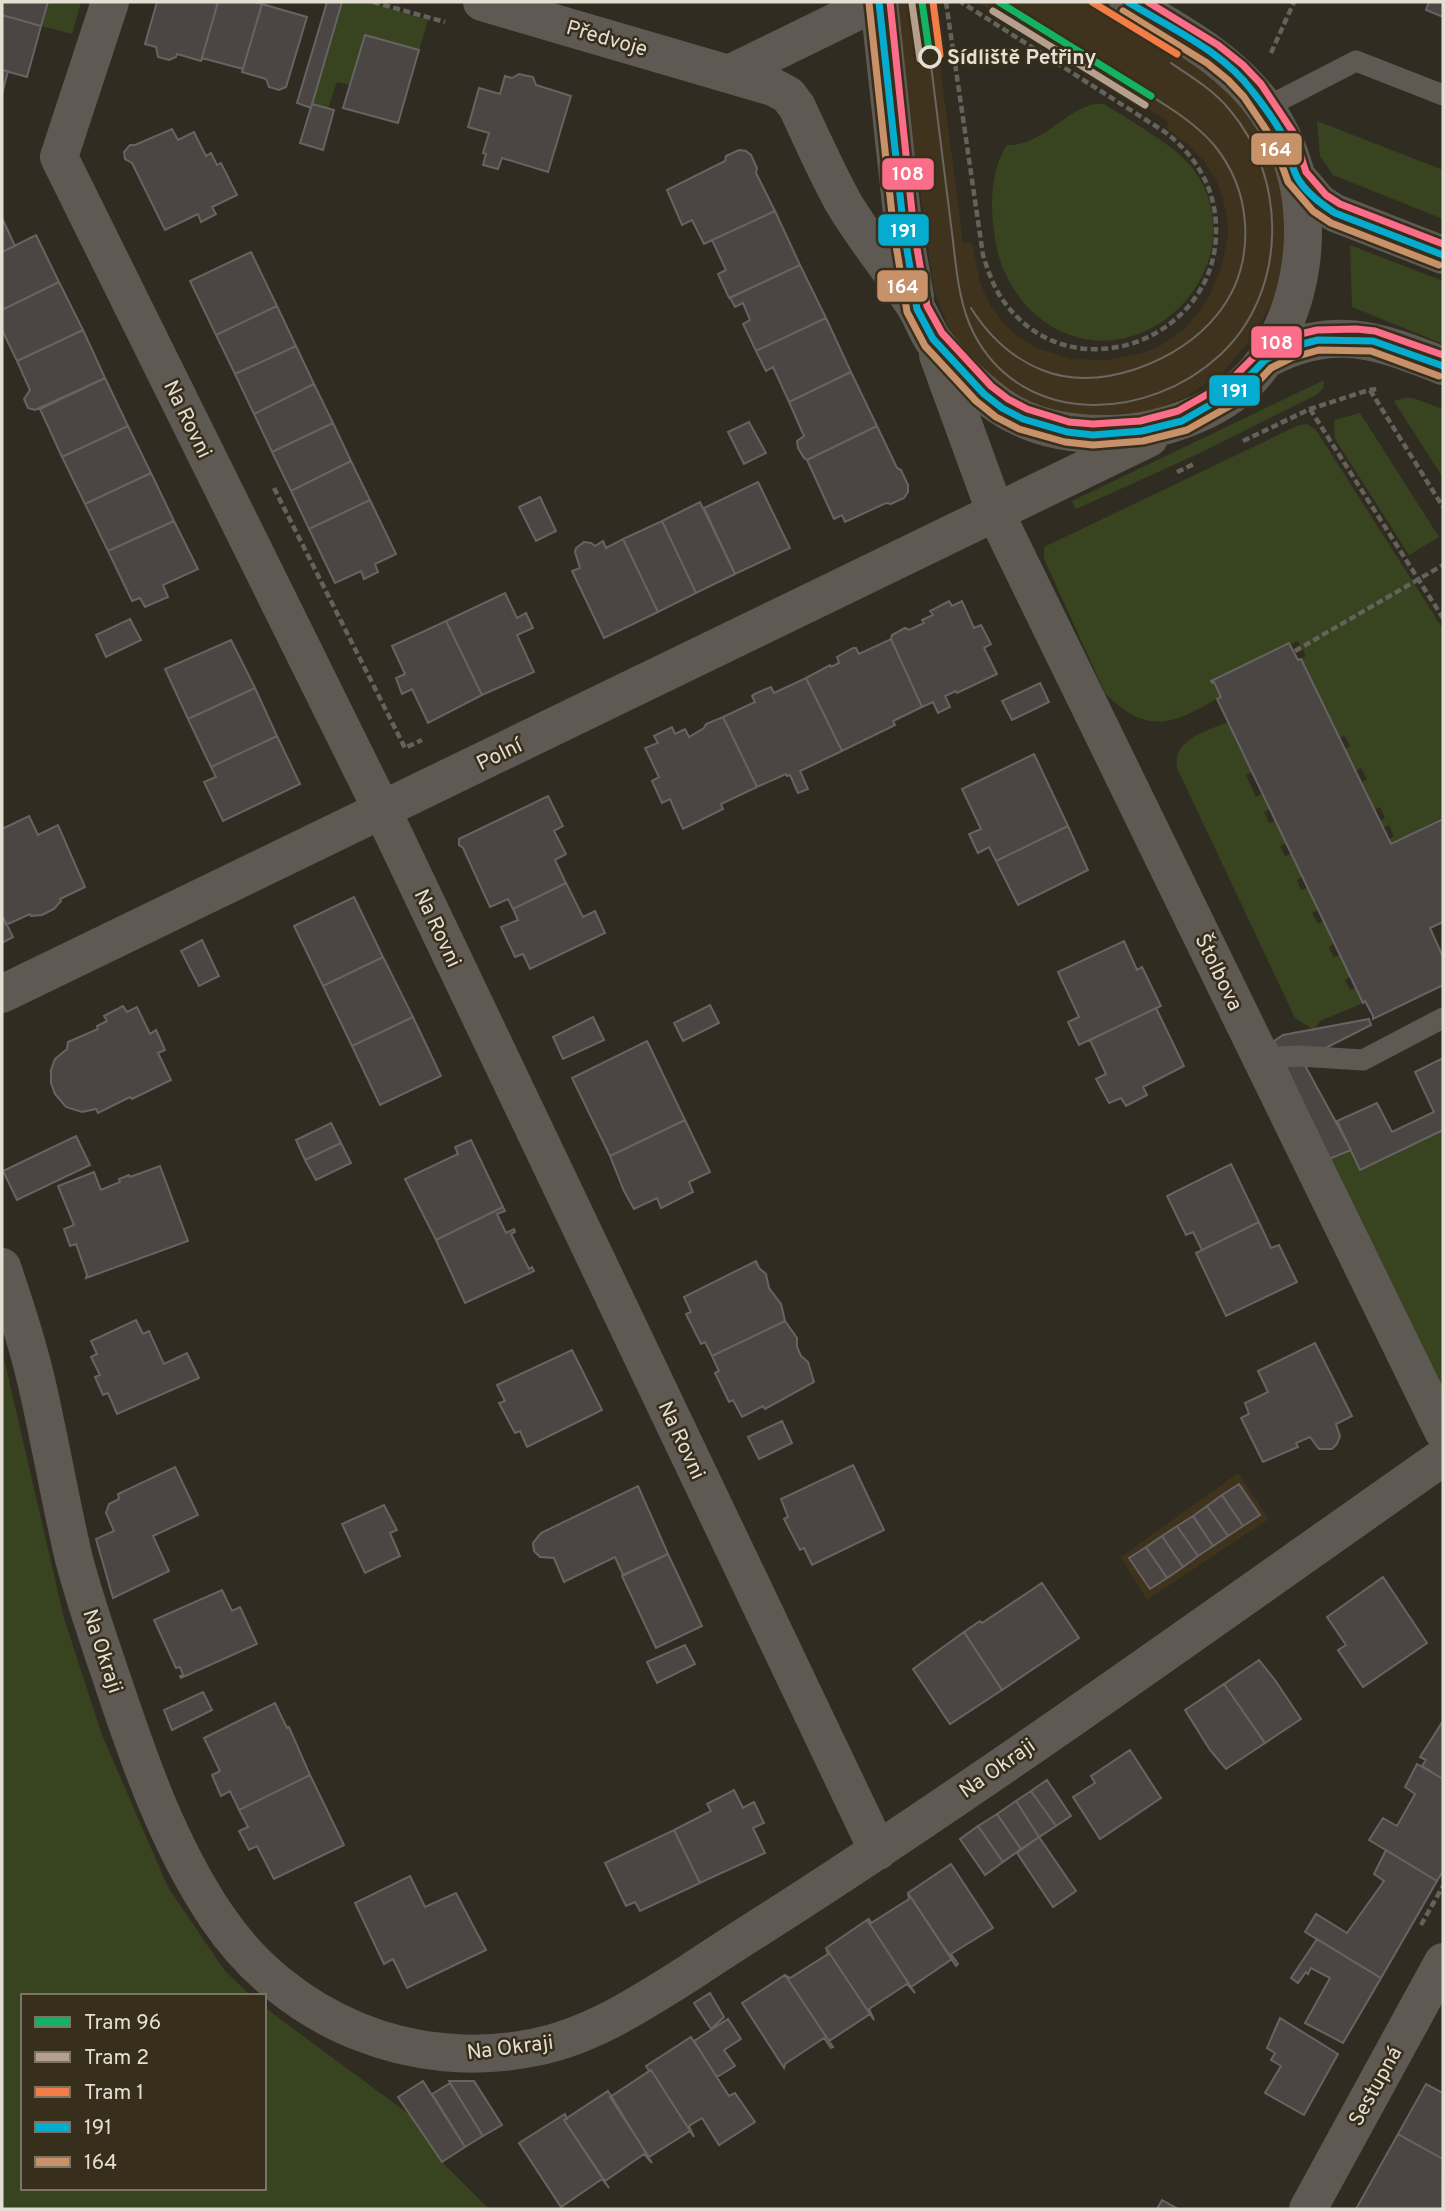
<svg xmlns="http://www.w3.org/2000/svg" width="1445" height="2211" viewBox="0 0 1445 2211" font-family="Overpass,sans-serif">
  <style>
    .built { fill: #3f331d }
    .green { fill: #384320 }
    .building { fill: #4b4644; stroke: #686363; stroke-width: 2 }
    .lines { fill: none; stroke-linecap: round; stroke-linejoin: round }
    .path { stroke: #65625b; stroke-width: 4.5; stroke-dasharray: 7 3.5; stroke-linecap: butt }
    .service { stroke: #5e5a53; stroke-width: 21 }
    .minor { stroke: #5e5a53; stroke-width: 38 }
    .tram { stroke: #6c6861; stroke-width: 2 }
    .bus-1-casing { stroke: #372e1c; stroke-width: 12 }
    .bus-2-casing { stroke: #372e1c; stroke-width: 12 }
    .bus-3-casing { stroke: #372e1c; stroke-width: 12 }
    .bus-1 { stroke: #06acd0; stroke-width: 7 }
    .bus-2 { stroke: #c7916a; stroke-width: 7 }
    .bus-3 { stroke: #fb6d88; stroke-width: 7 }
    .tram-1-casing { stroke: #372e1c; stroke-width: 12 }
    .tram-2-casing { stroke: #372e1c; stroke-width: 12 }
    .tram-3-casing { stroke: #372e1c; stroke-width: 12 }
    .tram-1 { stroke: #13b361; stroke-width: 7 }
    .tram-2 { stroke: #b5a08e; stroke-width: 7 }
    .tram-3 { stroke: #f27d46; stroke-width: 7 }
    .stop-dot { fill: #372e1c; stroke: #e4ded3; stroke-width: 3.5 }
    .labels { text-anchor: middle; stroke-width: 5; stroke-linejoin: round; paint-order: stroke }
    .street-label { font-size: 21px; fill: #e4ded3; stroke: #372e1c }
    .stop-label { font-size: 21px; font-weight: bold; fill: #e4ded3; stroke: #372e1c; text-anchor: start }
    .line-badge { stroke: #372e1c; stroke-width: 2.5 }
    .badge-label { font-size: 19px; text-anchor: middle; font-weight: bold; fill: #fff }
  </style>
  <rect width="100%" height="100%" fill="#312c22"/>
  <path class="built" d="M894,2H934L935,27L963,243H972L980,283L990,305L1003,323L1020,338L1039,349L1072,359L1106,360L1142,353L1157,348L1186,328L1208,299L1222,266L1228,235L1227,217L1223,199L1216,180L1205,163L1190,146L1166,128L1169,122L977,2H1098L1215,76L1261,128L1284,190L1285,256L1274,299L1252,338L1223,372L1186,397L1147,413L1079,419L1003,391L959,343L948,326L934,290Z
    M1238,1473L1269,1519L1147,1600L1121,1557Z"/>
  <path class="green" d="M48,2H81L72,34L41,26Z
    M342,2H368L428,20L419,50L365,35L350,85L337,82L328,108L312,104Z
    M1095,104H1104C1130,121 1177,146 1194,170C1263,268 1133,395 1037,316C1018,300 1002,273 997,249C990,216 988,174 1007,145C1043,146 1064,110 1095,104Z
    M1317,121L1443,170V219L1333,175L1320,156Z
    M1350,245L1443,281V344L1352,307Z
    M1324,380L1323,389L1316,395L1198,454L1076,509L1072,501Z
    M1405,398H1413L1443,409V478L1394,401Z
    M1360,413L1439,537L1409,555L1335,439L1334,420Z
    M1307,424L1316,430L1443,629V817L1391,844L1388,840L1394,836L1389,825L1383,828L1379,821L1385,818L1380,807L1374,810L1360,783L1367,779L1361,768L1355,771L1345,749L1350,746L1345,736L1339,738L1301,659L1306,656L1298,641L1291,644L1289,643L1211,680L1221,696C1174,725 1147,736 1105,693L1044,559V547L1299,425Z
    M1228,722L1252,772L1246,775L1256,797L1262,794L1270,809L1264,812L1269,823L1275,821L1286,843L1280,846L1285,856L1291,854L1302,877L1297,880L1301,890L1307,888L1318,910L1312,913L1318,924L1324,921L1334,944L1329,947L1333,957L1340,955L1350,977L1345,980L1350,990L1356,988L1363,1003L1320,1021L1314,1030L1295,1018L1177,768C1172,739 1207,731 1228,722Z
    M1299,1056L1337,1121L1360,1170L1443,1130V1403L1291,1070Z
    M2,1350L64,1618L102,1735L168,1887L225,1971L251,1996H23V2188H264V2007L410,2115L442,2162L489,2209H2Z"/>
  <path class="building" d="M2,2H48L41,26L2,15Z
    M157,2H218L201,61L177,54L176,57L169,60L158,57L156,47L145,44Z
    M218,2H254L262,4L243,69L202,58Z
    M327,2H342L311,108L297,103Z
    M1429,2H1443V17L1426,10Z
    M262,4L307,17L286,87L279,90L269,87L266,79L242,72Z
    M2,15L41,26L27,77L2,70Z
    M365,35L419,50L398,123L343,108Z
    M2,70L8,71L2,94Z
    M519,74L533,77L536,85L571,96L548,172L502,158L498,169L483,165L486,154L483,153L489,133L468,127L479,88L500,94L505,76L512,78Z
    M312,104L334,110L323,150L300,143Z
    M172,129L178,140L194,132L206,156L211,153L217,165L221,163L237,195L212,207L216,214L201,222L198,214L165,230L132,163L125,159L124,152L130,145H135Z
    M739,150L746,151L751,155L757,168L756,173L775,211L704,244L692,220L682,225L667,190L725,161L726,156Z
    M775,211L800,265L729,298L718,274L726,270L712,240Z
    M2,218L15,246L2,252Z
    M36,235L59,282L2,310V252Z
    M251,252L277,306L216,335L190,281Z
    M800,265L826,318L756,351L743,324L750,320L743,303L735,307L730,298Z
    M59,282L83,330L17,361L2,330V310Z
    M277,306L296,346L235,374L216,335Z
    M826,318L851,372L789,402L773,367L766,371L756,351Z
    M83,330L105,378L35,410L28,408L24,399L30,390L17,361Z
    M296,346L314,384L254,414L235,374Z
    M851,372L877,426L807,460L804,458L798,448L797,441L804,436L789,402Z
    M105,378L128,426L62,457L40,409Z
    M314,384L333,423L272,452L254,414Z
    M749,422L766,453L744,464L728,432Z
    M333,423L351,461L291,491L272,452Z
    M128,426L151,473L85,504L62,457Z
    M877,426L897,468L901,470L908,485V492L904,498L891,504L886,503L845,522L842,515L834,519L807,460Z
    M351,461L370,500L309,529L291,491Z
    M151,473L174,521L108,551L85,504Z
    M758,482L790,548L735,574L704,508Z
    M540,497L556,531L536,541L519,507Z
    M370,500L396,554L375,564L378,572L364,579L361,571L335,583L309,529Z
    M700,502L735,574L696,593L662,521Z
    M174,521L198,569L163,585L168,597L145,607L140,598L132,601L108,551Z
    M662,521L696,593L658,612L623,539Z
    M623,539L658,612L604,638L572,571L580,568L575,552L576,548L584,542L591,543L595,546L603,541L606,548Z
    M505,593L517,618L526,613L533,628L517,635L534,672L482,695L446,621Z
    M949,601L952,606L962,601L974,628L981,625L991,644L984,648L997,674L957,693L956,691L945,696L950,707L938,713L933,702L922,707L891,639L892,635L905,628L909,630L924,623L922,620L933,615L930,611Z
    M130,619L141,640L106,657L96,635Z
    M446,621L482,695L428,723L412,689L402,694L396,678L405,674L392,646Z
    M891,639L922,707L893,721L895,725L842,751L806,678L830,665L831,667L839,663L837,657L853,648H856L859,654Z
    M231,640L255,688L188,719L165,669Z
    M1289,643L1298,660L1301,659L1391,844L1443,819V922L1430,928L1443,957V985L1373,1019V1016L1365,1001L1363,1003L1217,699L1221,697L1214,682L1212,683L1211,681Z
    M806,678L842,751L800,771L808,789L798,793L790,775L787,776L786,774L757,787L723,717L755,702L752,696L754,694L771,687L774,693Z
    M1040,683L1049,702L1012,720L1002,701Z
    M255,688L277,736L211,767L188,719Z
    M723,717L757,787L721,804L723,809L683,829L670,799L662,803L652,781L659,777L645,748L658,743L654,736L672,727L675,734L685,729L689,737L704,728L706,724Z
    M277,736L300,784L223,821L204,782L216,777L211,767Z
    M1034,754L1068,826L996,861L989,847L978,853L969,834L981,829L962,789Z
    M548,796L563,826L554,831L566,854L555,860L566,883L513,909L508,899L490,907L463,848L459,845V839Z
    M29,816L38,835L58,825L85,887L60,899L61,901L54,909L42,915L31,916L30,914L6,925L2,915V829Z
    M1068,826L1088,870L1018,905L996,861Z
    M566,883L583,917L595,911L605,933L530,969L523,954L515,957L501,927L518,920L513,909Z
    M354,897L383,957L323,986L294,926Z
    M2,915L13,937L2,943Z
    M202,940L219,976L199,986L181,951Z
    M1124,941L1137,970L1142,967L1161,1006L1079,1045L1068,1022L1079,1017L1058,972Z
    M383,957L413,1017L352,1046L323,986Z
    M710,1005L719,1023L683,1041L674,1023Z
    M123,1006L127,1012L137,1007L150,1034L156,1030L165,1050L158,1053L171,1080L132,1099L130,1097L98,1113L96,1109L82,1112L66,1107L55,1094L51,1083V1070L55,1059L67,1049L68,1042L98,1029L97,1026L107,1021L104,1016Z
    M1156,1008L1184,1066L1143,1087L1147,1095L1126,1106L1121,1098L1109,1103L1096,1079L1106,1074L1090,1040Z
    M413,1017L441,1076L380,1105L352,1046Z
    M593,1017L604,1040L563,1059L553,1037Z
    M1369,1019L1371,1025L1302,1060L1351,1150L1329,1159L1274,1041L1283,1035Z
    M647,1041L685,1120L610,1156L572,1078Z
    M1443,1058V1130L1360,1170L1337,1121L1377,1103L1392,1132L1434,1112L1415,1072Z
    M685,1120L710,1172L689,1182L693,1192L661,1208L657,1198L634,1209L624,1191L610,1156Z
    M331,1123L341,1143L305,1160L296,1140Z
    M76,1136L90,1165L17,1200L3,1171Z
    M471,1140L503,1207L436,1240L405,1179L458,1154L455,1147Z
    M341,1143L351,1163L316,1180L305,1160Z
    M1231,1164L1259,1222L1202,1250L1193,1232L1186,1235L1167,1196Z
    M160,1166L188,1241L86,1278L87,1275L76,1244L70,1246L64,1229L74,1225L58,1186L94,1172L101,1190L120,1182L119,1179L129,1175L130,1177Z
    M503,1207L505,1211L497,1214L506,1233L514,1229L515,1232L511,1234L529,1269L532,1267L534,1271L465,1303L436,1240Z
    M1259,1222L1271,1248L1279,1245L1297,1282L1226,1316L1196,1253Z
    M756,1261L759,1268L766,1274L769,1288L781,1304L785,1321L712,1356L705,1342L701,1344L686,1314L691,1312L684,1297Z
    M136,1320L143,1334L149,1331L164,1364L187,1353L199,1378L117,1414L108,1393L103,1395L95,1377L100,1375L91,1357L97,1354L91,1341Z
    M785,1321L797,1338V1347L801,1356L808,1362L814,1382L765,1409L763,1406L742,1417L733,1400L729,1402L715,1373L719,1371L712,1356Z
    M1315,1343L1352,1416L1336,1424L1340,1436L1337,1444L1332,1449H1319L1310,1437L1296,1443L1298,1447L1263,1462L1241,1418L1249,1414L1245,1403L1268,1392L1258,1371Z
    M572,1350L602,1410L527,1447L520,1431L515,1433L499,1403L505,1401L497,1385Z
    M782,1421L792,1443L759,1459L748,1437Z
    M853,1465L884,1530L812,1565L804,1548L800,1550L784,1519L788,1517L781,1499Z
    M175,1467L198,1515L153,1536L169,1571L113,1598L96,1539L114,1531L106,1513L109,1504L119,1499L118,1494Z
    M1239,1484L1260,1515L1243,1526L1222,1495Z
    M638,1486L668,1554L623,1575L615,1557L564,1582L554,1558L540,1557L534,1551L533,1543L541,1533Z
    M1222,1495L1243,1526L1228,1536L1207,1506Z
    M384,1505L397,1530L390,1533L400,1556L365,1573L342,1524Z
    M1207,1506L1228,1536L1213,1546L1193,1516Z
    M1193,1516L1213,1546L1198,1556L1177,1526Z
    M1177,1526L1198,1556L1183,1567L1162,1536Z
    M1162,1536L1183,1567L1167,1578L1146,1547Z
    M1146,1547L1167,1578L1150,1589L1129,1558Z
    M668,1554L702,1626L656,1648L622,1576Z
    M1383,1577L1427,1643L1363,1687L1338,1650L1346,1645L1327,1617Z
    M1042,1583L1079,1638L1002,1690L964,1632L980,1621L982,1623Z
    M222,1590L232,1611L240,1607L257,1644L181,1678L180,1676L183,1675L180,1667L176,1668L154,1620Z
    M964,1632L1002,1690L950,1724L913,1669Z
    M685,1645L695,1664L657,1683L647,1662Z
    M1259,1660L1275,1680L1301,1719L1265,1743L1224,1684Z
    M1224,1684L1265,1743L1226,1769L1210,1750L1185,1710Z
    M203,1692L212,1710L172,1730L164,1710Z
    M275,1703L287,1728L289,1727L310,1775L239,1810L230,1791L221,1796L212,1775L220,1771L204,1738Z
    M1443,1721V1779L1422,1766L1426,1760L1420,1757Z
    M1130,1750L1161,1798L1100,1839L1073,1797L1095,1783L1091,1776Z
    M1417,1764L1443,1779V1871L1437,1881L1369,1840L1383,1818L1397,1826L1415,1794L1405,1787Z
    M310,1775L344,1845L274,1879L257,1846L249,1850L239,1831L248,1827L239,1810Z
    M1047,1780L1071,1816L1056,1826L1031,1791Z
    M734,1790L743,1808L754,1802L764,1823L753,1828L765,1853L700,1883L674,1830L711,1811L707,1804Z
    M1031,1791L1056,1826L1039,1837L1016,1801Z
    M1016,1801L1039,1837L1021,1849L997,1814Z
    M997,1814L1021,1849L1003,1862L978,1826Z
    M978,1826L1003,1862L985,1875L960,1839Z
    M674,1830L700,1883L640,1911L635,1902L626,1906L605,1863Z
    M1039,1837L1076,1891L1053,1907L1017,1853Z
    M1386,1850L1437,1881L1381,1978L1305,1932L1316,1914L1347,1933L1384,1881L1374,1874Z
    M951,1864L993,1928L951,1954L958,1964L956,1966L908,1893Z
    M410,1876L425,1907L456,1893L486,1950L407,1988L393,1959L384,1964L355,1903Z
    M908,1893L952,1959L911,1987L867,1920L869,1919L871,1923L909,1899Z
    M867,1920L915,1993L907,1984L869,2009L874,2020L826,1948Z
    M1317,1939L1381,1978L1343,2043L1305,2023L1330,1978L1311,1968L1308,1974L1306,1972L1298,1983L1291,1978Z
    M826,1948L870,2014L829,2041L785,1975L790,1978L828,1954Z
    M785,1975L833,2047L831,2048L824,2038L785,2064L784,2068L742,2003Z
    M710,1993L724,2017L711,2029L694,2003Z
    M1280,2018L1338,2054L1304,2115L1265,2093L1281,2066L1271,2060L1275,2053L1267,2048Z
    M728,2019L741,2039L724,2050L735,2066L717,2077L694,2041Z
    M691,2037L729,2096L735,2093L755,2122L719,2145L702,2118L689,2126L694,2137L651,2070L649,2071L646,2066Z
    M651,2070L690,2131L649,2157L610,2097Z
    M423,2081L465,2147L442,2162L398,2097Z
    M449,2081H474L502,2125L483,2136Z
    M450,2083L483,2136L465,2147L432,2094Z
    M1426,2084L1443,2093V2159L1398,2134Z
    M608,2091L652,2163L644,2154L605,2181L564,2120Z
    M565,2114L567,2119L564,2120L609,2188L602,2179L561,2207L519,2143Z
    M1398,2134L1443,2159L1442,2209H1356Z
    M1162,2200L1178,2209H1157Z"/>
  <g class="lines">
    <path class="path" d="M373,2L445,22
      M946,2L983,255C988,271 994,289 1005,303C1073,395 1220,339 1216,227C1215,187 1196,156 1165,132L961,2
      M933,3L941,2
      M1271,53L1294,2
      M1370,390L1443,507
      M1310,409L1443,618
      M1243,441L1310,409L1369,390L1378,389
      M1177,472L1194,464
      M274,488L405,748L422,740
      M1295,651L1443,565
      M1421,1925L1443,1886"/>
    <path class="service" d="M1265,108L1356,61L1443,95
      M1262,1058L1299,1056L1363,1060L1443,1018"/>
    <path class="minor" d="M110,2L59,157L382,810L878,1851
      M482,2L773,87L788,95L797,107C812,139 826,171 843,202C864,238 892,271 915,306C922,317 926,330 933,340C951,364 976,389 1000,406C1032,428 1073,435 1111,434C1166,432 1233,408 1265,360C1314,286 1317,182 1266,109C1232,60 1178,32 1128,2
      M879,2L904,232L915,297
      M731,73L860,10L868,2
      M1297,177L1319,203L1335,213L1443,255
      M938,355L996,514L1443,1431
      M1265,360C1331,323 1378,340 1443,366
      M2,994L1149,438
      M2,1267C15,1305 27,1342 36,1380C50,1440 60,1500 74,1559C85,1601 99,1641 113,1682C140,1763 169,1846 217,1917C287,2021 413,2073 536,2047C592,2036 641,2003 689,1973C722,1951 755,1930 788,1909C1011,1765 1226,1609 1443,1457
      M1308,2209L1443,1962"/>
    <path class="tram" d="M930,57C937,113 944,169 951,225C956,261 957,301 974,334C1024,429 1149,421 1220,355C1288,292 1288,178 1229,109C1213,90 1192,77 1171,63
      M971,308C988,335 1012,358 1042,370C1072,382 1106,379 1136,369C1201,346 1250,297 1245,223C1243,194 1232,167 1214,145C1196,124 1173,110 1151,96"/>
    <defs>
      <path id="bus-1" d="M879,2L904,232L917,309L933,339L984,394L1002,408L1023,419L1067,432L1093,435L1142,431L1182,421L1236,390L1265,360L1287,348L1318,340L1373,341L1443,366
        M1128,2C1170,28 1223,51 1253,92C1264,106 1275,121 1283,136C1289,149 1290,164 1297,177C1305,192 1321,204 1335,213L1443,255"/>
      <path id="bus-2" d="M869,3L894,233L907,312L925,346L976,401L996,417L1019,429L1065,442L1093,445L1143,441L1187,430L1242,399L1271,368L1291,358L1319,350L1371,351L1439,376
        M1123,11L1207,63L1228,80L1244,97L1265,128L1274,143L1288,182L1313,211L1331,223L1439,265"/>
      <path id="bus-3" d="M890,2L914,231L927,306L942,333L991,386L1008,399L1027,409L1069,422L1093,424L1140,421L1178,411L1229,382L1260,351L1284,338L1317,330L1356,329L1375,331L1443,355
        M1148,2L1218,45L1243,65L1261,84L1293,132L1306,172L1326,195L1340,204L1443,244"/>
    </defs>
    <use href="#bus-1" class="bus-1-casing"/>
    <use href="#bus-2" class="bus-2-casing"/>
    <use href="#bus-3" class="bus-3-casing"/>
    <use href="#bus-1" class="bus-1"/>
    <use href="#bus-2" class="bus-2"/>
    <use href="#bus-3" class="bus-3"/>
    <defs>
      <path id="tram-1" d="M922,2L930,57
        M999,2L1151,96"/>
      <path id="tram-2" d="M912,4L920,59
        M993,11L1145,105"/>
      <path id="tram-3" d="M933,2L940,55
        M1092,2L1177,54"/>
    </defs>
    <use href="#tram-1" class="tram-1-casing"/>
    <use href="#tram-2" class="tram-2-casing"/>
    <use href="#tram-3" class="tram-3-casing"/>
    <use href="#tram-1" class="tram-1"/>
    <use href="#tram-2" class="tram-2"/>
    <use href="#tram-3" class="tram-3"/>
  </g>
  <circle class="stop-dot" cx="930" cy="57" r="10"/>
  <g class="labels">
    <g class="street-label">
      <text transform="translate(607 38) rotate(16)" y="7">Předvoje</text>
      <text transform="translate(188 419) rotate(64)" y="7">Na Rovni</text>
      <text transform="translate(499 754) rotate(-26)" y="7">Polní</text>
      <text transform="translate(438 928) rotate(65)" y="7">Na Rovni</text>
      <text transform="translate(1219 972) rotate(64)" y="7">Štolbova</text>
      <text transform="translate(682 1440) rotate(65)" y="7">Na Rovni</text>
      <text transform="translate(103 1651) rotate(72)" y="7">Na Okraji</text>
      <text transform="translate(997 1768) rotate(-35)" y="7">Na Okraji</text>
      <text transform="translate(510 2047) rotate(-7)" y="7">Na Okraji</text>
      <text transform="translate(1375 2086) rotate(-61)" y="7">Sestupná</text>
    </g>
    <g class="stop-label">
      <text x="947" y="64">Sídliště Petřiny</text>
    </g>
  </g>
  <g class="line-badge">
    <rect x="1250" y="132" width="53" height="34" rx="7" fill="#c7916a"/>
    <rect x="881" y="157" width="54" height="34" rx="7" fill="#fb6d88"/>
    <rect x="877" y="213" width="53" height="34" rx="7" fill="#06acd0"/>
    <rect x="876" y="269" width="53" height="34" rx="7" fill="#c7916a"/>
    <rect x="1250" y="325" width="53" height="34" rx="7" fill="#fb6d88"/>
    <rect x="1208" y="374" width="53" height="33" rx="7" fill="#06acd0"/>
  </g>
  <g class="badge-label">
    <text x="1276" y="156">164</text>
    <text x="908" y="180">108</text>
    <text x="904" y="237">191</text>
    <text x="903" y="293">164</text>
    <text x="1277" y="349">108</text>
    <text x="1235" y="397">191</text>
  </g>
  <rect width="1445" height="2211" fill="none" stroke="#e4ded3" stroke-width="7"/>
  <rect x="21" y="1994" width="245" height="196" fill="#372e1c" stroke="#7c7465" stroke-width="2"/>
  <rect x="35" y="2017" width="35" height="10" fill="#13b361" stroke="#7c7465" stroke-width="2"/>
  <text x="84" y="2029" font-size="21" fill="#e4ded3">Tram 96</text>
  <rect x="35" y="2052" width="35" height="10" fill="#b5a08e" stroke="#7c7465" stroke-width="2"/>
  <text x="84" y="2064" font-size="21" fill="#e4ded3">Tram 2</text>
  <rect x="35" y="2087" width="35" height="10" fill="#f27d46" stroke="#7c7465" stroke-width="2"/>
  <text x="84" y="2099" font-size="21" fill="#e4ded3">Tram 1</text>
  <rect x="35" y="2122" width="35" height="10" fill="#06acd0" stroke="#7c7465" stroke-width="2"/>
  <text x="84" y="2134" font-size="21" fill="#e4ded3">191</text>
  <rect x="35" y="2157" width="35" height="10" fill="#c7916a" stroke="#7c7465" stroke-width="2"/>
  <text x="84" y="2169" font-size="21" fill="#e4ded3">164</text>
</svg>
